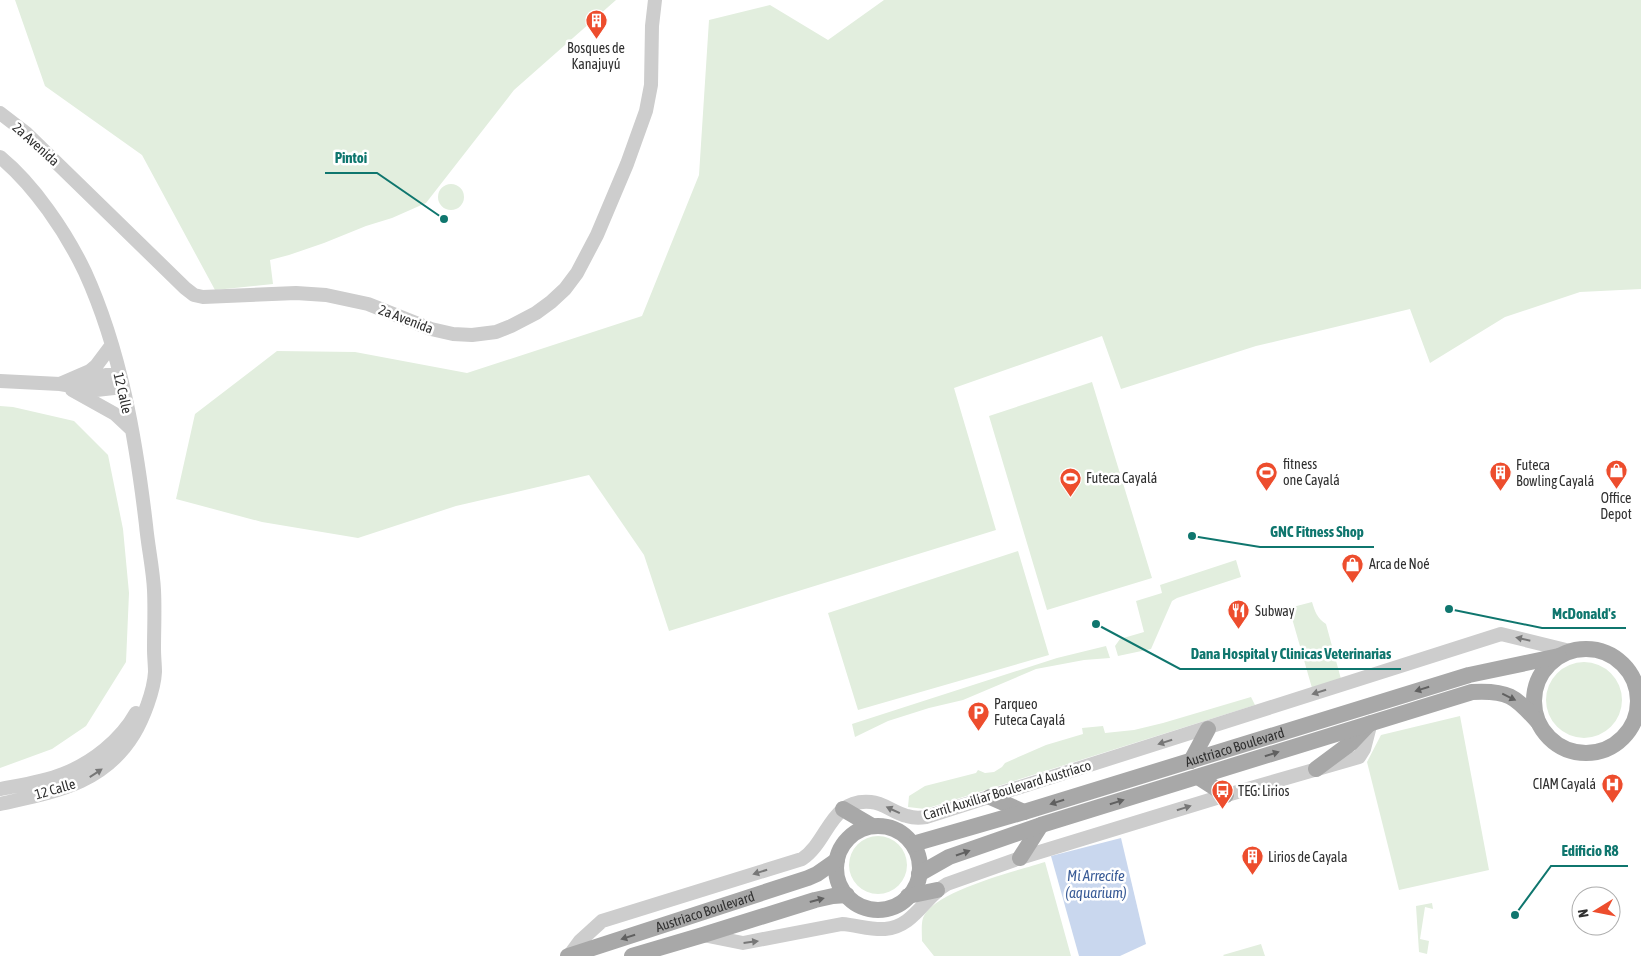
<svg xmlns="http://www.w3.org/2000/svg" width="1641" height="956" viewBox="0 0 1641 956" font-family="'Asap Condensed',sans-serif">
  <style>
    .green { fill: #e2eede }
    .water { fill: #c9d7ee }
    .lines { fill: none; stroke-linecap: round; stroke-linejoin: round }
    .minor { stroke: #cdcdcd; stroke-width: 14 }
    .major { stroke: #a8a8a8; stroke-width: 16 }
    .oneway { fill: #777 }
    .oneway2 { fill: #606060 }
    .labels { text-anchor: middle; stroke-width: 5; stroke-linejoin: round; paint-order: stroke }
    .poi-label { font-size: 14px; fill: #303030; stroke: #fff; text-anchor: start }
    .street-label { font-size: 14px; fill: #303030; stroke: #fff }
    .water-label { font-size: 15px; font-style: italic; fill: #3a5c97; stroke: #fff }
    .leader { fill: none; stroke: #0f766e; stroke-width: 2 }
    .callout-dot { fill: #0f766e; stroke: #fff; stroke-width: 2 }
    .callout-label { font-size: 15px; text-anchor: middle; font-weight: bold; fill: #0f766e; stroke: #fff; stroke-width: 5; stroke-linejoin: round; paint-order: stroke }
  </style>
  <rect width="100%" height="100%" fill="#fff"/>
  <path class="green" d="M15,0H616L514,90L426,203L392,218L366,226L324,243L289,255L270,260L273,284L215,290L142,155L45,86Z
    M884,0H1641V289L1580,292L1505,317L1430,363L1410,309L1256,346L1121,389L1102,336L954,388L996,530L669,631L644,555L589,475L456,506L358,538L262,522L176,499L195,414L277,351L355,352L467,373L642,316L699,175L709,20L770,5L828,40Z
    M438 197a13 13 0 1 1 26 0a13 13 0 1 1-26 0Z
    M1092,382L1152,578L1047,610L989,416Z
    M0,406L13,407L74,421L108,455L123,529L129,593L126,662L86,726L52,749L0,768Z
    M1018,551L1049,655L858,710L828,613Z
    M1236,560L1241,577L1177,598L1172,601L1151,649L1118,656L1115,646L1120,639L1144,632L1136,601L1162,593L1160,585Z
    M1312,602C1315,612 1317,618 1326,624L1341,679L1312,688L1289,608Z
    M1106,646L1110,658L1084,660L1036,669L963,700L929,708L888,721L855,737L852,724L1057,658Z
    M1546 700a38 38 0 1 1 76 0a38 38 0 1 1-76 0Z
    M1251,697L1255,705L925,809L908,807L909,796L925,786L976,773L978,770L985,773L994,772L1002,767L1005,763L1023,755L1046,745L1083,734L1082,728L1103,726L1105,733L1134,730L1163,723Z
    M1460,716L1489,870L1399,890L1367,762L1381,735Z
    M849 865a29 29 0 1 1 58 0a29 29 0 1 1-58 0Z
    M1045,862L1071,956H934L922,941C922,934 921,924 923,918C933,891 1017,871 1045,862Z
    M1432,903L1433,909L1425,907L1420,939L1429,941L1427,954L1419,952L1416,906Z
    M1261,944L1265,956H1224L1223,955Z"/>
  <path class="water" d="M1121,838L1146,944L1120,956H1079L1051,856Z"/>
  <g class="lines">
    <path class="minor" d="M0,113L26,133L185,288L194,295L203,297L296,293L326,295L368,304L431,329L453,334L472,335L496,332L511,326L536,313L551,302L565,289L577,273L597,235L627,164L646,111L651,85L652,26L655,0
      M0,157C34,185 66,232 85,272C121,351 136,440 146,525C148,547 153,569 154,590C155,610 154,630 154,649C154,657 155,665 155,672C154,691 143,719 134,734C103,785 53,792 0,804
      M80,380L107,375H120
      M0,381L60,384L96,390L123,387
      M60,384L90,371L96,366L111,346
      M72,390L115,414L131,429
      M0,789C21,785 43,782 63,774C92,763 121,740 136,713
      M703,935L743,943L842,924C857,925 870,930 885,929C914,927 924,897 947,884L1020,858L1213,799L1359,757L1364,749L1371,722
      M569,956L580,941L602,921L802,859C829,841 830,798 871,802C884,803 894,813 907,816C913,818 920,818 926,817L1501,634L1570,651"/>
    <g class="major">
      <circle cx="1586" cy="701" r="52"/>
      <path d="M1191,761L1208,729"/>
      <path d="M1316,769L1351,743L1369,724"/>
      <path d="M1198,777L1226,795"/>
      <path d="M990,797L1024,812"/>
      <path d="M843,809L872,826"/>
      <circle cx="878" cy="868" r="42"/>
      <path id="s1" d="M913,844L1024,812L1469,675L1559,656"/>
      <path d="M1020,858L1041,825"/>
      <path d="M919,874L949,857L1041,825L1472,692C1508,690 1515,696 1538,722"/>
      <path d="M908,896L937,890"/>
      <path id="s2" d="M568,956L808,878L817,874L837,860"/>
      <path d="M632,956L703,935L815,900L833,896L847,895"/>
    </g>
  </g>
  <defs><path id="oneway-solid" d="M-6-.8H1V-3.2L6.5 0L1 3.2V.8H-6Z" transform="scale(1.25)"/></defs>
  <g class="oneway">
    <use href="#oneway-solid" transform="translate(1523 639) rotate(-167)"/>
    <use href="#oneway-solid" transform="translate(1319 692) rotate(162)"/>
    <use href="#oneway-solid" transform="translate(1165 742) rotate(163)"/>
    <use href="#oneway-solid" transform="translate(96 773) rotate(-33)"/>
    <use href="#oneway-solid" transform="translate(1184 808) rotate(-17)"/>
    <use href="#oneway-solid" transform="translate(893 810) rotate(-155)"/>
    <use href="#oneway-solid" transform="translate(760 872) rotate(163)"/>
    <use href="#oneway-solid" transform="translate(751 942) rotate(-7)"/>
  </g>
  <g class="oneway2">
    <use href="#oneway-solid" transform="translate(1422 689) rotate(163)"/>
    <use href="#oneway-solid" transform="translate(1509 697) rotate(26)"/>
    <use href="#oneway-solid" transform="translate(1272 754) rotate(-17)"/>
    <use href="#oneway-solid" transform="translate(1057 802) rotate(163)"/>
    <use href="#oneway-solid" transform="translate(1117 802) rotate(-17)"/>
    <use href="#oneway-solid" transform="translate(963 853) rotate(-19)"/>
    <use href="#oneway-solid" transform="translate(817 900) rotate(-15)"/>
    <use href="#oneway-solid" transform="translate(628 937) rotate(162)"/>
  </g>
  <defs>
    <symbol id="building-pin" viewBox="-11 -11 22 30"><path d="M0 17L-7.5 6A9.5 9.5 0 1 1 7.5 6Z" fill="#ed4d2d" stroke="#fff"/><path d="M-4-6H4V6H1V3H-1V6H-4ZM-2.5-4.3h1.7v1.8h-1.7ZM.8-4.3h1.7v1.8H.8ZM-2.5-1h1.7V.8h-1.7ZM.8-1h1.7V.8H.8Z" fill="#fff"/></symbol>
    <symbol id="shop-pin" viewBox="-11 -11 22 30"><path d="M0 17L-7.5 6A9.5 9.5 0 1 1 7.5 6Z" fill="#ed4d2d" stroke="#fff"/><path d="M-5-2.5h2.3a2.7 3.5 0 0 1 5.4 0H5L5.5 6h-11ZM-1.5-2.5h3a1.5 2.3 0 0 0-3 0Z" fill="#fff"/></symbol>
    <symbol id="stadium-pin" viewBox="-11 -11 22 30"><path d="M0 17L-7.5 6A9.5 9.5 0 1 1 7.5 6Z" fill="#ed4d2d" stroke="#fff"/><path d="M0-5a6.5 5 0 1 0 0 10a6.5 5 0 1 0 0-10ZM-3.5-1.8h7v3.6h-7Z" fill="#fff"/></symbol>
    <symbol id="restaurant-pin" viewBox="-11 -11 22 30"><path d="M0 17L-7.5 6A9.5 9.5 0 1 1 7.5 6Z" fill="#ed4d2d" stroke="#fff"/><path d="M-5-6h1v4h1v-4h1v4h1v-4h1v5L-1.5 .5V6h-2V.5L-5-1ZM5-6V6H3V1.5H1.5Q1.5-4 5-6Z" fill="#fff"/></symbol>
    <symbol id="parking-pin" viewBox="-11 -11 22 30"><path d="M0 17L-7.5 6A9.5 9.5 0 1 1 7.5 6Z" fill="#ed4d2d" stroke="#fff"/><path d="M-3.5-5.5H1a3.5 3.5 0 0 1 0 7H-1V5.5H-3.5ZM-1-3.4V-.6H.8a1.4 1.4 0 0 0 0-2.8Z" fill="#fff"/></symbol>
    <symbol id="hospital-pin" viewBox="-11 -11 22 30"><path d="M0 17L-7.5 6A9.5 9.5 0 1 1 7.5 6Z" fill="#ed4d2d" stroke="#fff"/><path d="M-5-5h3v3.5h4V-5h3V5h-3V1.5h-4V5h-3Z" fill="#fff"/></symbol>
    <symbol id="bus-pin" viewBox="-11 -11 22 30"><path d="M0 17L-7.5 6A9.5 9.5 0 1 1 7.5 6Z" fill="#ed4d2d" stroke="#fff"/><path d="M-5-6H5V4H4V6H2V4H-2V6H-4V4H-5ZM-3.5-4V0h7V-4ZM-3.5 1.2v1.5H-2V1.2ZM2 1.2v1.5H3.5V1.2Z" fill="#fff"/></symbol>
  </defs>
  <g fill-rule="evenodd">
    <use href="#building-pin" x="584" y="8" width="25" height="34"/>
    <use href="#shop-pin" x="1604" y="458" width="25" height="34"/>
    <use href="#stadium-pin" x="1254" y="460" width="25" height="34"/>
    <use href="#building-pin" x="1488" y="460" width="25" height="34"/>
    <use href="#stadium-pin" x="1058" y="466" width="25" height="34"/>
    <use href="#shop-pin" x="1340" y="552" width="25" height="34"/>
    <use href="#restaurant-pin" x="1226" y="598" width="25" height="34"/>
    <use href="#parking-pin" x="966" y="700" width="25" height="34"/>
    <use href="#hospital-pin" x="1600" y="772" width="25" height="34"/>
    <use href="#bus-pin" x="1210" y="778" width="25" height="34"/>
    <use href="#building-pin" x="1240" y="844" width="25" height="34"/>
  </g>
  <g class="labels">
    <g class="poi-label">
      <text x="596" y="53" text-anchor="middle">Bosques de<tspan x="596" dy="16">Kanajuyú</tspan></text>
      <text x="1283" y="469">fitness<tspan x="1283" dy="16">one Cayalá</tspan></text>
      <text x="1516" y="470">Futeca<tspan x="1516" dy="16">Bowling Cayalá</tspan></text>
      <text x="1086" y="483">Futeca Cayalá</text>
      <text x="1616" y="503" text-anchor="middle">Office<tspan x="1616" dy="16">Depot</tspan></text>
      <text x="1369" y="569">Arca de Noé</text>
      <text x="1255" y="616">Subway</text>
      <text x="994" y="709">Parqueo<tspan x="994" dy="16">Futeca Cayalá</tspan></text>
      <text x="1596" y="789" text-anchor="end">CIAM Cayalá</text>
      <text x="1238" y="796">TEG: Lirios</text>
      <text x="1268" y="862">Lirios de Cayala</text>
    </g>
    <g class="street-label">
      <text transform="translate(36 144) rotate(42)" y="5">2a Avenida</text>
      <text transform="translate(406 319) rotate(21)" y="5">2a Avenida</text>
      <text transform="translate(123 393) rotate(77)" y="5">12 Calle</text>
      <text dy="5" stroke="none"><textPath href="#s1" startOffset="336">Austriaco Boulevard</textPath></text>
      <text transform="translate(55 789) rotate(-16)" y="5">12 Calle</text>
      <text transform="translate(1007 790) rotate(-17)" y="5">Carril Auxiliar Boulevard Austríaco</text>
      <text dy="5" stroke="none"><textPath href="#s2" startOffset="144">Austriaco Boulevard</textPath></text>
    </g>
    <g class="water-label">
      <text x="1096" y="881">Mi Arrecife<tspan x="1096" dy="17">(aquarium)</tspan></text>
    </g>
  </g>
  <path class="leader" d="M444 219L377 173H325M1192 536L1260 547H1374M1449 609L1542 628H1626M1096 624L1180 669H1401M1515 915L1551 866H1628"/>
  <g class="callout-dot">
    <circle cx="444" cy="219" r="5"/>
    <circle cx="1192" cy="536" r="5"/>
    <circle cx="1449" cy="609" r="5"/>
    <circle cx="1096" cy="624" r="5"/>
    <circle cx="1515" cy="915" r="5"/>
  </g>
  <g class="callout-label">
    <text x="351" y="163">Pintoi</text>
    <text x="1317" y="537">GNC Fitness Shop</text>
    <text x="1584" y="619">McDonald's</text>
    <text x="1291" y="659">Dana Hospital y Clinicas Veterinarias</text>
    <text x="1590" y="856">Edificio R8</text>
  </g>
  <g transform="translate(1596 911) rotate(260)"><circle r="24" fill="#ffffff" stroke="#acacac"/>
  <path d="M0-4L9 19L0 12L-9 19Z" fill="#ed4d2d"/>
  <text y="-8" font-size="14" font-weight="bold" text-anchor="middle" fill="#303030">N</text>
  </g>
</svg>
